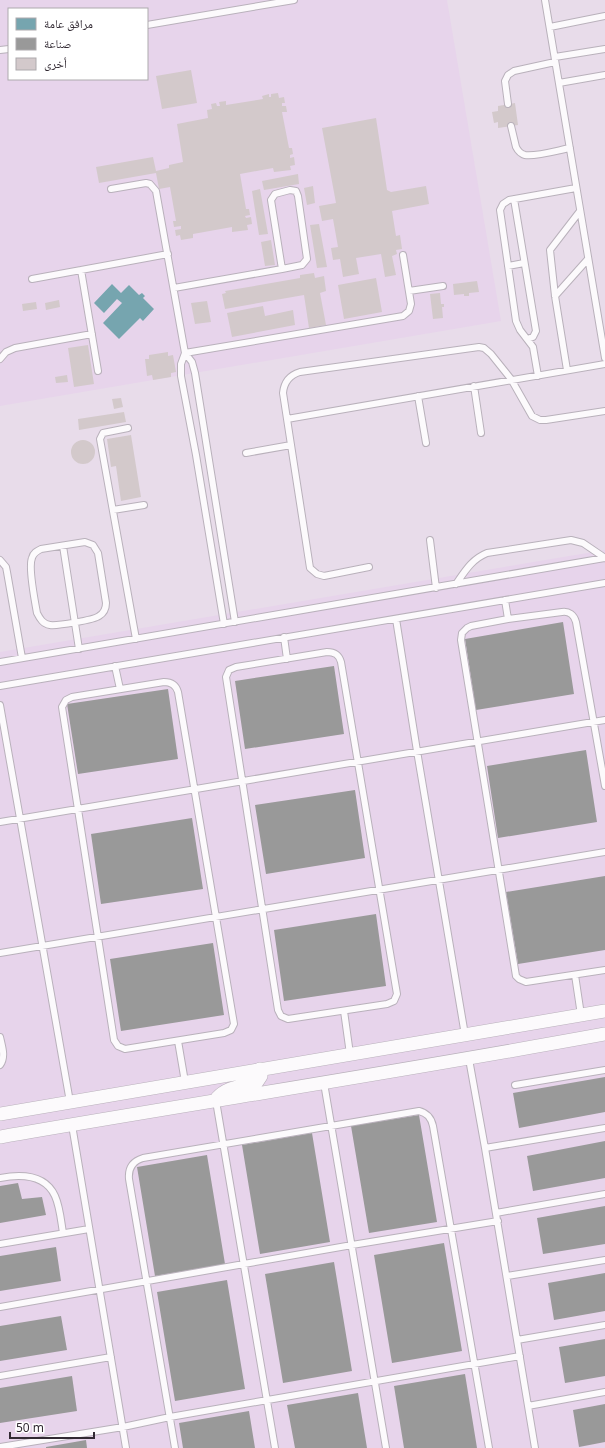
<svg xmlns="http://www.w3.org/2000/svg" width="605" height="1448" viewBox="0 0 605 1448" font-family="'Noto Sans','Noto Naskh Arabic',sans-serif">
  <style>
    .built { fill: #e7d4eb; fill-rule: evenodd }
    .public { fill: #76a5af }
    .industry { fill: #999 }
    .building { fill: #d3c9cb }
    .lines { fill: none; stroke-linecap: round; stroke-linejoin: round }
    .lane-casing { stroke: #b9b1bb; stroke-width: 8 }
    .street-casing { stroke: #b9b1bb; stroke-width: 14 }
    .lane { stroke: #fcfafc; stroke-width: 6 }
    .street { stroke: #fcfafc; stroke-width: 13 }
  </style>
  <rect width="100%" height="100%" fill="#e8dcea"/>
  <path class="built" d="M0,0H447L501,321L0,406ZM9,9H147V79H9Z
    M605,550V1448H0V652Z"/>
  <path class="public" d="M112,284L121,293L129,285L139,295L142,293L145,296L143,298L154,309L143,321L140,318L119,339L103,323L122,303L117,299L104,313L94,303Z"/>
  <path class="industry" d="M563,622L574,694L476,710L465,639Z
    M334,666L344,734L245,749L235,681Z
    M168,689L178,759L78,774L67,704Z
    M586,750L597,822L498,838L487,766Z
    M355,790L365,858L266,874L255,805Z
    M192,818L203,889L101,904L91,834Z
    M605,876V950L518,964L506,892Z
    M376,914L386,986L284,1001L274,930Z
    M213,943L224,1015L121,1031L110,959Z
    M605,1077V1112L519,1128L513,1093Z
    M419,1115L437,1222L369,1233L351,1126Z
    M312,1133L330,1242L260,1254L242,1145Z
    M605,1141V1178L533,1191L527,1156Z
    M207,1155L225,1264L155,1276L137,1167Z
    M18,1183L22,1199L42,1197L46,1215L0,1223V1186Z
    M605,1206V1244L543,1254L537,1218Z
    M444,1243L462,1351L392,1363L374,1255Z
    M56,1247L61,1281L0,1291V1256Z
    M334,1262L352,1371L283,1383L265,1274Z
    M605,1273V1311L554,1320L548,1283Z
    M227,1280L245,1389L175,1401L157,1292Z
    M61,1316L67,1350L0,1361V1326Z
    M605,1339V1376L565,1383L559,1347Z
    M465,1374L477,1448H404L394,1386Z
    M72,1376L77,1411L0,1423V1388Z
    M358,1393L367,1448H295L287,1405Z
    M605,1404V1442L579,1447L573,1410Z
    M249,1411L255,1448H183L179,1423Z
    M86,1440L87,1448H46V1447Z"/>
  <path class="building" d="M191,70L197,103L162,109L156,76Z
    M278,93L279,98L284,97L285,103H282V106H286L287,112H282L289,148H292L293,154L290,155V158L294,157L295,165L290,166L291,170L274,172L273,168L240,174L246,209H249L250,215L245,216L246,218L251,217L252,224L247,225L248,230L232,232V227L193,234V238L181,240L180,235L176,236L175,230L181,229V226L174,227L173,221H176L170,187L159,189L156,173L99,183L96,167L153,157L156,171L169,168V165L183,162L177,124L208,118L207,110L212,109L211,104L216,103L217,106H220L219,102L226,101V105L263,99L262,96L269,94V97H271V94Z
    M515,103L518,125L498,128V122L494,123L492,112L498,111V106Z
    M376,118L387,190L391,192L426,186L429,204L392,211L396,236L400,235L402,249L396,250L397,254L392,256L396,275L385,277L381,254L356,258L359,274L343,277L340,259L333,260L331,248L338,247L333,219L322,221L319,206L336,203L322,128Z
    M298,174L299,184L264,190L262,181Z
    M313,186L315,203L307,205L304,188Z
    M260,189L268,234L259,235L252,191Z
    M319,224L327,267L317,268L310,225Z
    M271,240L275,265L265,266L261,242Z
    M314,273L315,278L324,276L326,291L320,293L326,325L309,328L304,295L225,309L222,294L226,293L225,291L300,278V275Z
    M376,278L382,312L344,319L338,285Z
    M477,281L479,292L469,293V296H464V294L454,295L453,284Z
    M440,293L441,304H444V307H442L443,318L433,319L430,294Z
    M59,300L60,307L46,310L45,303Z
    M207,301L211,322L195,324L191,303Z
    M36,302L37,309L23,311L22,304Z
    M263,306L265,316L293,310L295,325L232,337L227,313Z
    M88,345L94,384L74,387L68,348Z
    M168,352V356L173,355L176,372L171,373V377L153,380L152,375L147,376L145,359H149V355Z
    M67,375L68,382L56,383L55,377Z
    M121,398L123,407L114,409L112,399Z
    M124,412L126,422L79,430L78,419Z
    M131,435L141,497L121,501L116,466L111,467L107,439Z
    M71 452a12 12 0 1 1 24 0a12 12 0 1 1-24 0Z"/>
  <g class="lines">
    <defs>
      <path id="lane" d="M545,0L605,358
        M147,25L294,0
        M550,27L605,16
        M0,50L9,49
        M555,57L605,49
        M559,83L605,75
        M508,104L505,81L508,75L514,71L555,62
        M511,126L516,147C518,151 521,154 525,155C535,157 559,150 570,148
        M111,189L146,183L150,184L156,191L185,353L181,364V376L196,455L224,624
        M290,190L296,191L298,196L307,259L302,265L282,269L271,200L275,194Z
        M514,199L536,331L533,337L527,339
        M508,266L524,263
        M81,270L98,371
        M32,279L168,254
        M174,288L282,269
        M409,291L443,286
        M555,296L588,259
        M185,353L403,316L409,311L411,304L403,255
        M185,353L192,362L195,373L235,622
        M0,359L6,352L15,348L92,334
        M567,370L555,296L550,250L580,211
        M538,376L533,347L520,330L516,321L500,210L503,204L509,200L576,188
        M474,386L481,433
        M418,396L426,443
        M287,419L605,364
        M128,428L103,433L100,439L136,639
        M246,453L291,445
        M113,510L144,505
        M430,540L436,588
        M85,542L93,545L98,553L106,603C106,608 104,613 99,616C94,620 57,626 50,625C43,624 40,619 37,613C35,602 28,567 32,558C33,553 37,551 41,549Z
        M63,546L79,649
        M0,560L6,567L7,572L22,658
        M369,567L324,576L317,574L310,568L283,393C284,382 290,375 300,372L479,347L484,348L491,354L511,379L532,416L540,420H546L605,411
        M456,584C465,571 472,559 487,553L571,540L583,543L605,558
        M505,600L508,619
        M396,619L417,751L465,1035
        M284,637L287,659
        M327,652C335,652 339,655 341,662L397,994L394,1001L387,1004L288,1019L281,1016L278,1010L226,677L229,670L236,667Z
        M0,662L605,558
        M115,666L120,689
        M164,682C171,682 176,685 178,692L234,1024L231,1030L224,1033L125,1049L118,1046L114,1040L62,707L66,700L72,697Z
        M0,686L605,583
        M0,705L70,1102
        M605,786L576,622C574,615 569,611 562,612L508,619L471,626L467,628L462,633L461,640L516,976L519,979L526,982L605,970
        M0,822L605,720
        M0,953L605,852
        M575,975L581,1015
        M344,1011L350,1054
        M0,1037C2,1046 6,1057 0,1065
        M178,1041L185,1082
        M469,1059L485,1148L535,1448
        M324,1083L386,1448
        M515,1085L605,1070
        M216,1101L275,1448
        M72,1125L126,1448
        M485,1148L605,1128
        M0,1178C21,1174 45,1174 55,1196C60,1207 61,1221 63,1233
        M496,1213L605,1194
        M0,1244L89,1229
        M507,1276L605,1260
        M0,1307L352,1245L498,1221
        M517,1340L605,1325
        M0,1376L111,1357
        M528,1406L605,1392
        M0,1447L123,1427L170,1417L520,1356
        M175,1448L129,1179C128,1168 133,1161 143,1158L419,1111C427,1113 431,1117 433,1126L489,1448"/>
      <path id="street" d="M217,1098C228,1086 242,1087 257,1082L261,1076L260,1069
        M0,1114L605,1011
        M0,1137C202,1102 404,1071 605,1034"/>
    </defs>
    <use href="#lane" class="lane-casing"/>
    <use href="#street" class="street-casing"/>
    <use href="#lane" class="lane"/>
    <use href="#street" class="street"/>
  </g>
  <rect x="8" y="8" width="140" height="72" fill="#ffffff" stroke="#adaaad"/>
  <rect x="16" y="18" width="20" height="12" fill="#76a5af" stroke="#adaaad"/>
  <text x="44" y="28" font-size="12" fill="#322a33">مرافق عامة</text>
  <rect x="16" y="38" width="20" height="12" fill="#999999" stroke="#adaaad"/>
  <text x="44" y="48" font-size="12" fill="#322a33">صناعة</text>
  <rect x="16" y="58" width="20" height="12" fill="#d3c9cb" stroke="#adaaad"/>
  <text x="44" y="68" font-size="12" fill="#322a33">أخرى</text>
  <path d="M10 1432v6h84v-6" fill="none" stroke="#322a33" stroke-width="2"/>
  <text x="16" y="1432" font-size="12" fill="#322a33" stroke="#ffffff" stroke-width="3" paint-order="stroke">50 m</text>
</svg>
